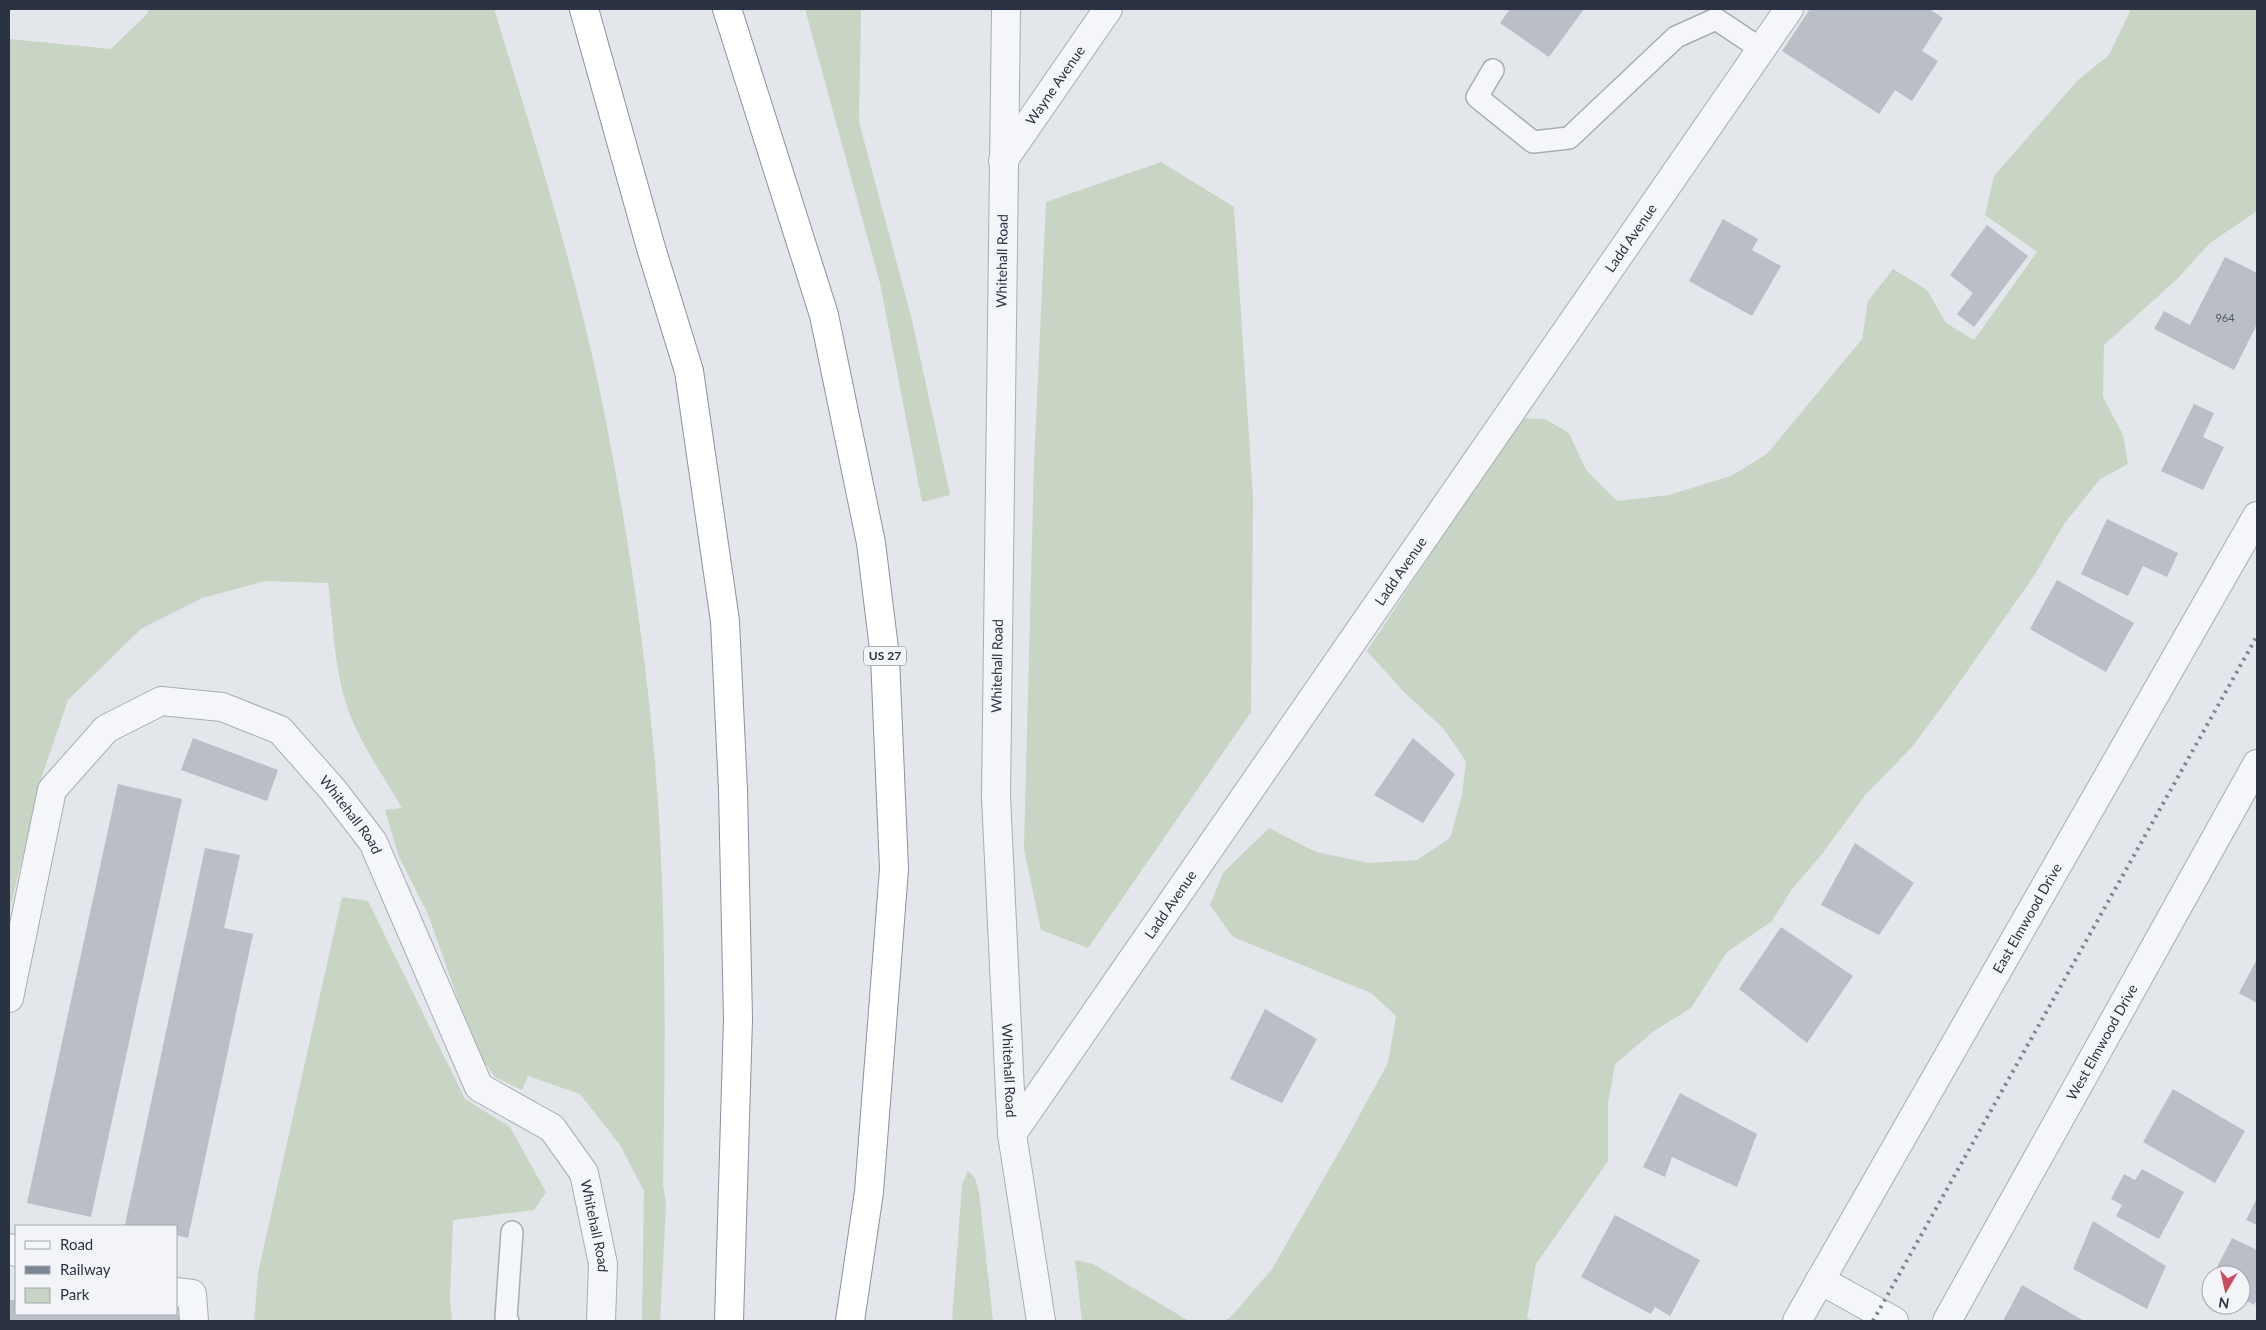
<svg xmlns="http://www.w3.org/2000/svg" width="2266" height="1330" viewBox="0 0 2266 1330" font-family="Lato,sans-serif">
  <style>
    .green { fill: #c8d4c4 }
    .building { fill: #babfc7 }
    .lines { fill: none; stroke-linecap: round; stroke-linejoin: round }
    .service-casing { stroke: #a8adb4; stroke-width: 24 }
    .minor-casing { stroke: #a8adb4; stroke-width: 30 }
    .motorway-casing { stroke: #8a93a0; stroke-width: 30 }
    .service { stroke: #f5f6f9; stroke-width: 21 }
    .minor { stroke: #f5f6f9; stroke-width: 28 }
    .motorway { stroke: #fff; stroke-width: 28 }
    .rail { stroke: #7d8593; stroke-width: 4; stroke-dasharray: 2.5 5; stroke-linecap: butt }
    .labels { text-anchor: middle; stroke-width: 5; stroke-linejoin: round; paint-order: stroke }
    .number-label { font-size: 11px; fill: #4f5663 }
    .shield { fill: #f2f4f8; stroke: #676d79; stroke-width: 1 }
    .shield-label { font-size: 12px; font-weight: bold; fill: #2b3342 }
    .street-label { font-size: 14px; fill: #2b3342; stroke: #f2f4f8 }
  </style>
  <rect width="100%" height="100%" fill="#e3e6ea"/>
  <path class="green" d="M149,9H494C537,148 581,288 608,432C633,563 653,702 660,836C666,952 665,1068 663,1184L666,1204L660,1321H642L644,1191L620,1145L580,1094L528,1076L522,1090L495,1077L480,1056L469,1031L428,914L399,857L385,810L402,808C382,773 356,738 345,700C334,663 333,621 328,583L265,581L202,598L142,628L68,700L42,776L9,913V39L111,49L147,14Z
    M805,9H861L859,122L912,320L950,495L922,502L880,283Z
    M2131,9H2257V211L2210,243L2177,279L2104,345L2103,397L2123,435L2128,464L2100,479L2064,524L2034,576L1949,697L1912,747L1866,794L1822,854L1792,889L1772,921L1727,952L1691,1008L1654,1031L1615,1064L1608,1103V1161L1536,1264L1527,1318L1532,1321H1222L1230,1318L1272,1269L1347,1138L1388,1063L1396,1016L1371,993L1233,937L1210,905L1223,873L1269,828L1316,852L1369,863L1417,860L1450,838L1462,795L1466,761L1443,728L1404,692L1367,651L1520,418L1545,419L1569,433L1586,470L1617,501L1669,495L1731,476L1767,454L1862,339L1868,301L1893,269L1927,290L1946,323L1974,340L2037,252L1985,215L1994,176L2078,80L2109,55Z
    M1161,162L1234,207L1253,498L1251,712L1088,948L1041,930L1024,849L1034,464L1046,202Z
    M342,897L368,901L465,1099L510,1127L546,1192L534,1210L453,1220L450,1298L452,1321H254L258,1273Z
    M968,1171L975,1178L979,1193L993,1321H952L962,1185Z
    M1075,1260L1093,1264L1189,1321H1082Z"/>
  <path class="building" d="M1510,9H1584L1549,57L1500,23Z
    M1810,9H1929L1943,18L1922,51L1938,61L1912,101L1895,90L1879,114L1782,51Z
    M1723,219L1758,239L1752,250L1781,266L1752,316L1689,281Z
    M1987,225L2028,256L1974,327L1957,314L1973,293L1950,275Z
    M2225,257L2257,273V324L2234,370L2154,329L2164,311L2190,325Z
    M2194,404L2214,413L2203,437L2224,447L2203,490L2161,471Z
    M2107,519L2178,553L2167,577L2143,566L2128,596L2081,574Z
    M2057,580L2134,623L2106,672L2030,629Z
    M193,738L278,770L267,801L181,770Z
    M1413,738L1455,774L1423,823L1374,795Z
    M118,784L182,799L91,1217L27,1203Z
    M1855,843L1914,883L1879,935L1821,905Z
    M205,848L240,855L224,928L253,934L188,1238L176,1235V1226L125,1225Z
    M1781,927L1853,976L1807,1043L1739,989Z
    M2257,959V1003L2239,993Z
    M1265,1009L1317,1039L1282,1103L1230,1079Z
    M2173,1089L2245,1131L2215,1183L2143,1142Z
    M1680,1093L1757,1134L1737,1187L1672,1157L1665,1177L1643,1167Z
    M2142,1169L2184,1192L2159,1239L2116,1216L2122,1205L2111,1199L2124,1174L2135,1180Z
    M2257,1198V1225L2246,1220Z
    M1615,1215L1700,1260L1670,1316L1655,1307L1651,1314L1581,1277Z
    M2093,1221L2166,1266L2147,1309L2073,1269Z
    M2232,1238L2257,1250V1299L2254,1305L2241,1298V1275H2213Z
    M2022,1285L2084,1321H2003Z
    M9,1300H16V1314H161L186,1316L185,1321H9Z"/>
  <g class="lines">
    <defs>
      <path id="service" d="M1493,70L1477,97L1533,142L1569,138L1676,37L1716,19L1761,49
        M508,1321L506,1318L512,1232"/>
      <g id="minor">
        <path id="s1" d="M1006,9L996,797L1012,1134L1041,1321"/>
        <path id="s2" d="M1003,161L1108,9"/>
        <path id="s3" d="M9,998L52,790L106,729L161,701L222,707L280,730L333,790L373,842L479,1087L552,1128L584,1173L603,1264L601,1321"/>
        <path id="s4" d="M1012,1134L1789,9"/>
        <path d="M9,1248L16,1252"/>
        <path d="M1820,1280L1894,1321"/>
        <path d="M176,1292L192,1294L194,1321"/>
        <path id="s5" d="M1797,1321L2257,516"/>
        <path id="s6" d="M1947,1321L2257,764"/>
      </g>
      <path id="motorway" d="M584,9L651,248L689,371L725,621L733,790L738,1019L729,1321
        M727,9L824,315L871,543L885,657L894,869L869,1192L850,1321"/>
    </defs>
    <use href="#service" class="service-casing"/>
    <use href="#minor" class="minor-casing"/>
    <use href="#motorway" class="motorway-casing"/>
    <use href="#service" class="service"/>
    <use href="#minor" class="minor"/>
    <use href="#motorway" class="motorway"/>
    <path class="rail" d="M1873,1321L2257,636"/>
  </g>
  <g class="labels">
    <g class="number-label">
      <text x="2225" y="322">964</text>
    </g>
    <rect class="shield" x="864" y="646.5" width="42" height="19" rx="4"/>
    <g class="shield-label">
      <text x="885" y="660">US 27</text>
    </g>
    <g class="street-label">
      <text dy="5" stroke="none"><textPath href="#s2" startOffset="92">Wayne Avenue</textPath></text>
      <text dy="5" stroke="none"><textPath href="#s4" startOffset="1089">Ladd Avenue</textPath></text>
      <text transform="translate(1002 261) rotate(-89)" y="5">Whitehall Road</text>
      <text dy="5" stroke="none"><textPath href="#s4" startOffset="684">Ladd Avenue</textPath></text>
      <text transform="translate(997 666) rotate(-89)" y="5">Whitehall Road</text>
      <text dy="5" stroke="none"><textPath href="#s3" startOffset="590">Whitehall Road</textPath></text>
      <text dy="5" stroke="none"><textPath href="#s4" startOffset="279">Ladd Avenue</textPath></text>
      <text dy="5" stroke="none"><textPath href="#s5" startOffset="464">East Elmwood Drive</textPath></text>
      <text dy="5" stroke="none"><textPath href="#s6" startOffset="319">West Elmwood Drive</textPath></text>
      <text dy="5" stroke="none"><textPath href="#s1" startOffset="1062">Whitehall Road</textPath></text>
      <text dy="5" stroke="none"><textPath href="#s3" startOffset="1085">Whitehall Road</textPath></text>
    </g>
  </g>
  <rect width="2266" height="1330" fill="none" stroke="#2b3342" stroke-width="20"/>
  <rect x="15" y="1225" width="162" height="90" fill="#f2f4f8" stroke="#a2a7af"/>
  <rect x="25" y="1241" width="25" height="8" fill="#f5f6f9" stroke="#a2a7af"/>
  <text x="60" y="1250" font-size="15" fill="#2b3342">Road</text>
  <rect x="25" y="1266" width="25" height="8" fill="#7d8593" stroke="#a2a7af"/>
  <text x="60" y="1275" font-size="15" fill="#2b3342">Railway</text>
  <rect x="25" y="1288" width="25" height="15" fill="#c8d4c4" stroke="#a2a7af"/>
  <text x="60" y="1300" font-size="15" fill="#2b3342">Park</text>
  <g transform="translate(2226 1290) rotate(189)"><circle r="24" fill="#f2f4f8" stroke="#a2a7af"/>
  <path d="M0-4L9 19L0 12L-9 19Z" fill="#c94e60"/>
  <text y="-8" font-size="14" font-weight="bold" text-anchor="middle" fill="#2b3342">N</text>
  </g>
</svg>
